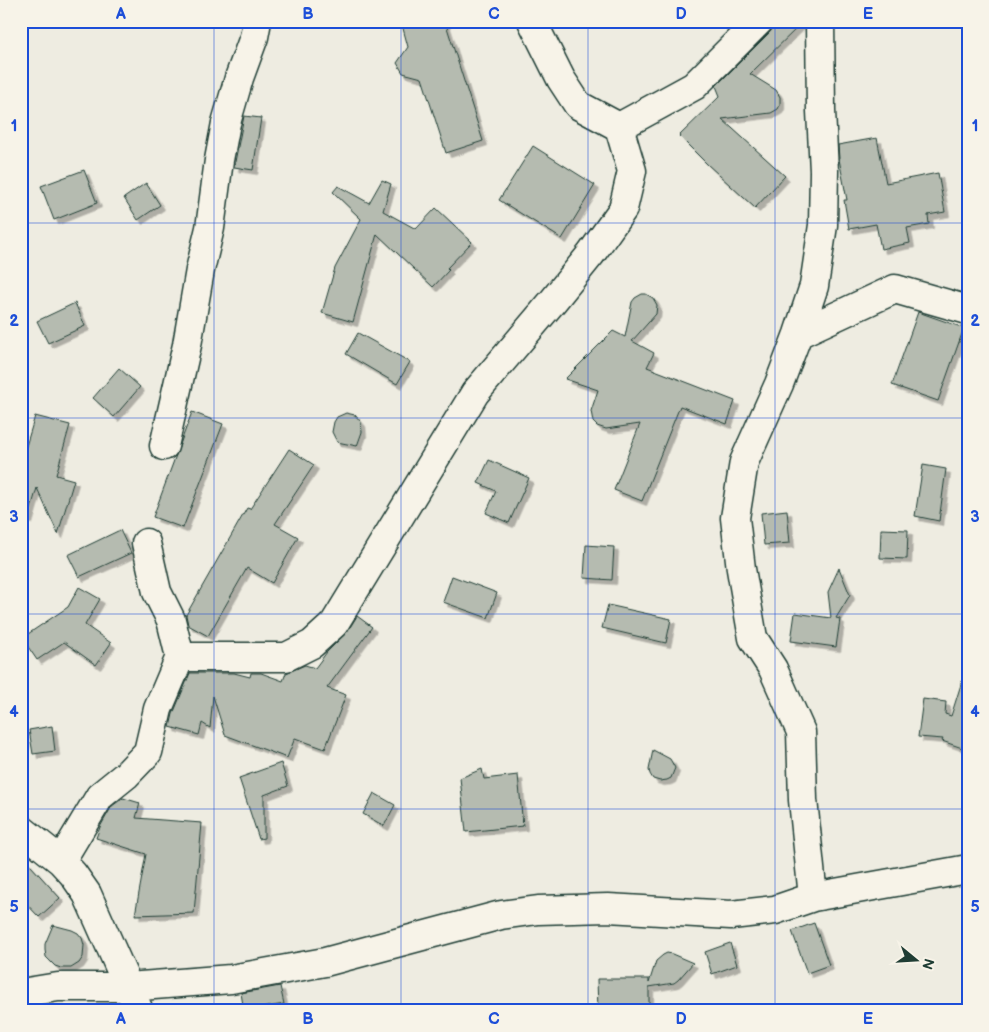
<svg xmlns="http://www.w3.org/2000/svg" width="989" height="1032" viewBox="0 0 989 1032" font-family="'Balsamiq Sans',sans-serif">
  <style>
    .building { fill: #b5bbb0; stroke: #1f3d34; filter: url(#shadow) }
    .lines { fill: none; stroke-linecap: round; stroke-linejoin: round }
    .minor-casing { stroke: #1f3d34; stroke-width: 31 }
    .minor { stroke: #f7f3e8; stroke-width: 28 }
    .grid { fill: none; stroke: #1d4ed8; stroke-width: 1; stroke-opacity: 0.55 }
    .neatline { fill: none; stroke: #1d4ed8; stroke-width: 2 }
    .grid-label { font-size: 16px; text-anchor: middle; font-weight: bold; fill: #1d4ed8 }
  </style>
  <defs>
    <filter id="shadow"><feDropShadow dx="4.5" dy="4.5" stdDeviation="0" flood-color="#0004"/></filter>
  </defs>
  <rect width="100%" height="100%" fill="#eeece1"/>
  <filter id="ink" filterUnits="userSpaceOnUse"><feTurbulence type="fractalNoise" baseFrequency=".02" numOctaves="2"/><feDisplacementMap in="SourceGraphic" scale="10" xChannelSelector="R" yChannelSelector="G"/><feConvolveMatrix kernelMatrix="1 2 1 2 8 2 1 2 1" color-interpolation-filters="sRGB"/></filter>
  <g filter="url(#ink)">
    <path class="building" d="M401,21H445L483,141L446,153L422,78L403,73L397,63L408,47Z
      M774,21H804L750,74L776,90L780,97V105L778,109L771,113L722,119L785,176L755,208L707,164L679,136L720,96L716,86L770,32L774,26Z
      M244,116L261,118L253,170L234,167Z
      M877,138L886,183L938,173L945,212L928,215L929,224L907,228L910,243L881,249L876,224L849,229L844,200H847L839,159L838,145Z
      M533,146L595,185L562,239L499,200Z
      M84,170L97,203L54,220L41,186Z
      M382,180L391,184L383,211L416,229L436,208L472,242L447,268L449,270L433,287L377,234L353,322L322,313L335,268L361,219L333,192L338,186L369,203Z
      M146,183L160,205L138,220L124,198Z
      M642,294H646L653,298L657,305L656,314L632,341L654,353L647,367L735,401L727,424L680,406L642,501L614,490L640,424L606,429L597,426L593,422L591,411L598,390L565,379L613,331L625,337L632,302L635,298Z
      M75,303L85,326L48,343L37,321Z
      M918,312L964,328L938,401L892,385Z
      M358,333L410,362L397,384L346,354Z
      M119,368L140,387L114,417L93,398Z
      M192,412L223,424L183,528L153,517Z
      M346,413L355,415L361,422L362,432L357,446L337,442L332,432L334,422L337,417Z
      M35,416L70,425L56,475L74,480L58,534L37,488L28,519L21,518V463Z
      M289,449L314,465L275,524L298,537L272,583L247,568L208,636L188,625L186,615L247,508L250,509Z
      M489,460L529,478L509,523L486,513L496,491L478,483Z
      M923,465L946,469L939,521L915,516Z
      M787,510L790,543L764,545L761,513Z
      M881,529L908,530L907,559L880,558Z
      M120,530L131,553L79,577L68,555Z
      M586,545L614,547L612,580L584,578Z
      M839,568L850,595L836,618L840,619L836,647L791,641L795,613L831,618L828,592Z
      M452,576L497,593L488,618L443,602Z
      M79,587L100,599L85,625L111,643L96,665L64,642L37,660L22,638L68,607Z
      M608,605L671,619L666,643L602,628Z
      M357,616L372,627L327,688L346,695L325,749L295,738L287,758L225,735L213,696L210,728L202,723L199,735L170,727L173,714L190,673H234L250,677L251,673H261L283,681L286,673L305,665L315,668L327,652L347,632Z
      M963,678L968,679V750L942,741L943,739L918,737L923,699L946,702L945,714L951,716Z
      M52,726L55,751L33,754L29,730Z
      M653,750L670,759L675,768L671,778L667,780L660,781L653,779L650,774L649,770Z
      M281,763L288,786L264,795V838L259,839L239,778Z
      M482,769L484,779L518,775L523,826L466,832L460,778Z
      M374,793L395,805L384,826L363,814Z
      M123,798L140,803L136,818L202,823L194,913L135,915L146,854L96,838L100,827L112,806Z
      M21,855L60,898L39,917L21,898Z
      M814,923L829,965L807,973L792,931Z
      M53,925L72,930L78,933L82,938L84,945L83,957L79,963L71,968H61L55,966L46,957L45,950V944Z
      M730,943L737,965L712,974L705,952Z
      M667,953L672,954L693,963L678,980L674,983L649,987V1011H598L597,979H649V983L656,961L663,955Z
      M280,986L284,1004L244,1011L241,993Z"/>
    <g class="lines">
      <defs>
        <path id="minor" d="M532,21L561,79L578,105L619,127
          M798,334L895,289L968,310
          M164,446L187,345L200,270L210,228L219,160L226,123L239,78L254,37L257,21
          M146,543L157,592L171,620L180,657
          M21,829L61,861L73,874L87,894L139,1011
          M61,861L100,796L126,775L148,752L158,709L180,657H286L312,644L334,624L475,393L553,301L591,254L623,209L632,171L619,127L694,86L759,21
          M813,897L803,800L801,732L773,669L753,638L741,569L735,518L744,462L779,384L798,334L814,286L823,225L824,171L821,111L820,21
          M21,993L58,987H128L231,979L325,962L501,915L538,910L608,908L731,915L775,910L813,897L968,869"/>
      </defs>
      <use href="#minor" class="minor-casing"/>
      <use href="#minor" class="minor"/>
    </g>
  </g>
  <path class="grid" d="M214,21V1011M401,21V1011M588,21V1011M775,21V1011M21,223H968M21,418H968M21,614H968M21,809H968"/>
  <rect width="989" height="1032" fill="none" stroke="#f7f3e8" stroke-width="55"/>
  <g transform="translate(916 960) rotate(108)" stroke="#f7f3e8" stroke-width="4" paint-order="stroke">
  <path d="M0-4L9 19L0 12L-9 19Z" fill="#1f3d34"/>
  <text y="-8" font-size="14" font-weight="bold" text-anchor="middle" fill="#1f3d34">N</text>
  </g>
  <rect x="28" y="28" width="934" height="976" class="neatline"/>
  <g class="grid-label">
    <text x="121" y="19">A</text>
    <text x="308" y="19">B</text>
    <text x="494" y="19">C</text>
    <text x="681" y="19">D</text>
    <text x="868" y="19">E</text>
    <text x="14" y="131">1</text>
    <text x="975" y="131">1</text>
    <text x="14" y="326">2</text>
    <text x="975" y="326">2</text>
    <text x="14" y="522">3</text>
    <text x="975" y="522">3</text>
    <text x="14" y="717">4</text>
    <text x="975" y="717">4</text>
    <text x="14" y="912">5</text>
    <text x="975" y="912">5</text>
    <text x="121" y="1024">A</text>
    <text x="308" y="1024">B</text>
    <text x="494" y="1024">C</text>
    <text x="681" y="1024">D</text>
    <text x="868" y="1024">E</text>
  </g>
</svg>
